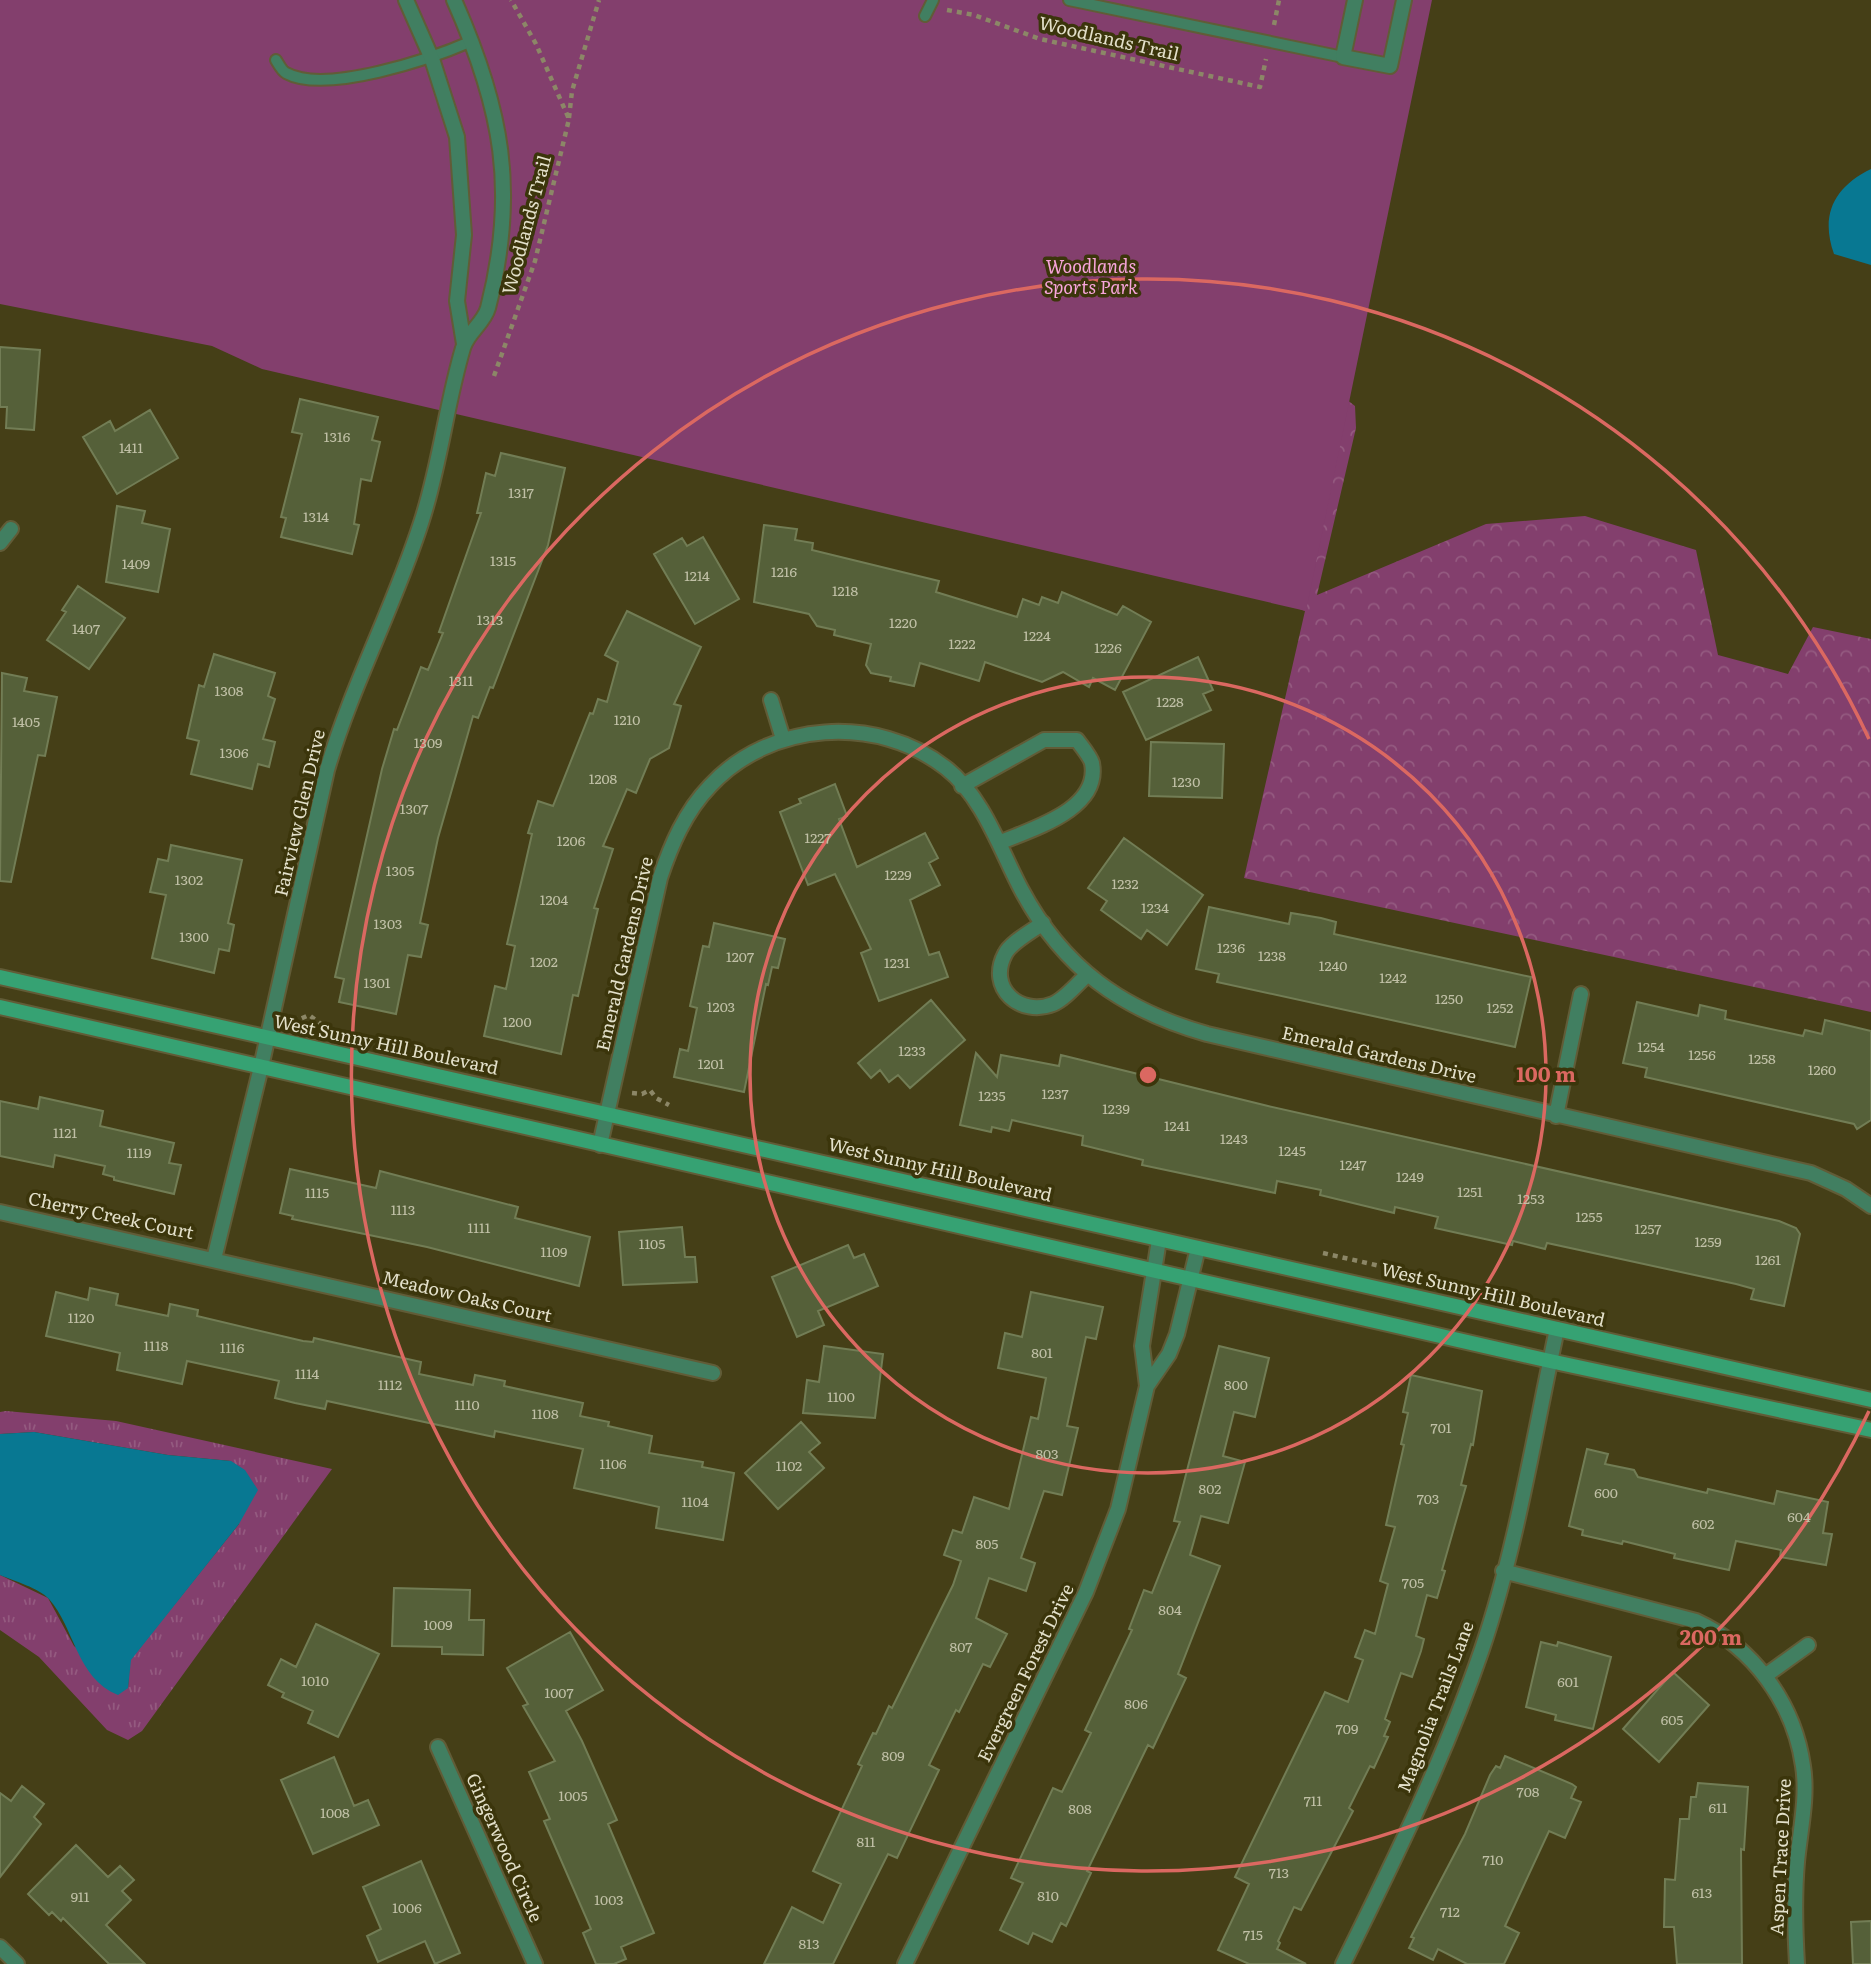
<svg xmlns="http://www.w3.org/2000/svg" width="1871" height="1964" viewBox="0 0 1871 1964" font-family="Literata,serif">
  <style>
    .grass { fill: url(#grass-tufts) }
    .forest { fill: url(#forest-crowns) }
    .green { fill: #833f6d }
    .water { fill: #087892 }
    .building { fill: #556039; stroke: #727d55; stroke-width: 2 }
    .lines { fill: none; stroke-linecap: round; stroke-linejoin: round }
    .lane-casing { stroke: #615c37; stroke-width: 14 }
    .street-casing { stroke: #615c37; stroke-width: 18 }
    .secondary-casing { stroke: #615c37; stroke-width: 18 }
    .path { stroke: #8c8767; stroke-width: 4.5; stroke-dasharray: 5 5; stroke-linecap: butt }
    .lane { stroke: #417f61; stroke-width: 10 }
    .street { stroke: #417f61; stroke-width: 14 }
    .secondary { stroke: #36a273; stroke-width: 14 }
    .ring { fill: none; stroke: #db6861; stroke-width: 3.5 }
    .labels { text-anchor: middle; stroke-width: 7; stroke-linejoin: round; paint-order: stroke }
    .number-label { font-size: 14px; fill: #c0c0a6 }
    .street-label { font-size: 18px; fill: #e3e0ca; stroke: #3b350b }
    .park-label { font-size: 18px; font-style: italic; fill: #f8a5db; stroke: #3b350b }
    .centre { fill: #db6861; stroke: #3b350b; stroke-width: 3.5 }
    .ring-label { font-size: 21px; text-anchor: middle; font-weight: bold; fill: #db6861; stroke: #3b350b; stroke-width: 7; stroke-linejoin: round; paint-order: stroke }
  </style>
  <defs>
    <pattern id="grass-tufts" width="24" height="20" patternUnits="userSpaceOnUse" patternTransform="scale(1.75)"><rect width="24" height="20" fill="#833f6d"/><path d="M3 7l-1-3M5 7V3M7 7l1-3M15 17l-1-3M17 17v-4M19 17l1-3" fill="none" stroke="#945a80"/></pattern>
    <pattern id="forest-crowns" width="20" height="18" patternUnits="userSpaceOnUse" patternTransform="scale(1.75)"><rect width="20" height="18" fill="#833f6d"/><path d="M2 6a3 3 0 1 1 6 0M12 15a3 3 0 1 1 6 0" fill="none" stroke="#945a80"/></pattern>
  </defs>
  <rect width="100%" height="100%" fill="#453f17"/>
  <path class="grass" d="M6,1411L116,1421L332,1469L142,1731L128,1740L107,1730L39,1657L0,1630V1575L48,1598L74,1646L128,1688L130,1660L239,1524L231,1461L168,1455L34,1432L0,1434V1412Z"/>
  <path class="forest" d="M1342,396L1355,406L1356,428L1317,595L1486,524L1585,516L1696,550L1718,655L1788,674L1813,627L1871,639V1012L1244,878L1305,611L1261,595Z"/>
  <path class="green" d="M0,0H1432L1306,611L262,369L212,346L0,304Z"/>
  <path class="water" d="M1871,169V265L1834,254C1820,215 1834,187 1871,169Z
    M34,1432L168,1455L231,1461L245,1470L258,1490L239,1524L131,1660L128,1688L118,1695C76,1678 75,1628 49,1599C39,1588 14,1581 0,1575V1434Z"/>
  <path class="building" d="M0,347L40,350L34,430L6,428L7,407H0Z
    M300,399L378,417L372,440L380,442L371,481L361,479L354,524L359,525L352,554L281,537L286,518L281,517L302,434L292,432Z
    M150,410L178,458L117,494L83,437L110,421L115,431Z
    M501,453L565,468L548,545L493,688L490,687L478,718L473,716L438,838L420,923L428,925L421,957L408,955L396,1014L339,1002L344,979L335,977L382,769L394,729L397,730L421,667L428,670L443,633L439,632L481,513H477L486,473L495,476Z
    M117,506L145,511L142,523L170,529L158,592L106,582Z
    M764,525L797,529L795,540L813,543L812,550L939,581L936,592L1017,617L1023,599L1039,605L1042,597L1058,603L1062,592L1117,615L1123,606L1151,622L1115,690L1093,678L1089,687L1063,672L1042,682L985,662L979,681L920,663L914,686L890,681L891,677L871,673L866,665L871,644L834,635L835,630L817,626L809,614L754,602Z
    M703,537L739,599L695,624L654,554L682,538L687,546Z
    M78,586L125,618L89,669L47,640L66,612L62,610Z
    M627,611L701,647L674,704L681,706L669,748L650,759L636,793L627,789L603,846L613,849L594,908L598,909L592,934L578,996L573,995L561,1054L484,1036L495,986L506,989L515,946L507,944L532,834L528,833L538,801L553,806L590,713L593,714L598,699L607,702L618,662L605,655Z
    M214,654L275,673L268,696L275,699L263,739L275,742L269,767L258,764L252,789L191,774L199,741L187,738L199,685L204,687Z
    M1198,657L1213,690L1203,694L1211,710L1146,740L1123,692Z
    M2,673L27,678L24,691L57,697L45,756L38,755L11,882L0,881Z
    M1151,742L1224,744L1222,798L1149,796Z
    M835,784L847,816L839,819L857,867L925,833L938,858L929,863L940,885L910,900L929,955L939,952L948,977L879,1001L861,953L871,949L835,874L808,885L780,812L801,803L799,799Z
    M1124,838L1203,895L1167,945L1147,930L1141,939L1101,910L1107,901L1088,888Z
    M171,845L242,860L228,923L234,925L229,951L219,949L214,973L152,958L166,895L150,892L158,859L168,861Z
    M1209,907L1289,924L1291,913L1321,918L1336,922L1334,934L1531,977L1515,1047L1217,982L1219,974L1196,969Z
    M714,923L785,939L778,968L772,967L768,985L766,984L744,1092L674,1077L680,1049L688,1051L697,1008L690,1006L703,946L709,947Z
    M931,1000L965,1040L910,1088L898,1075L889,1082L880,1070L871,1078L858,1063Z
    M1637,1002L1698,1016L1700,1005L1726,1011L1725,1019L1803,1036L1805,1030L1822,1034L1825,1020L1871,1031V1120L1857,1129L1854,1124L1645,1077L1647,1068L1623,1063Z
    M976,1053L997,1077L1001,1055L1059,1066L1061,1055L1268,1106L1779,1221L1796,1228L1800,1234L1784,1306L1751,1299L1754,1289L1736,1284L1547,1243L1545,1249L1513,1241L1512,1245L1435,1228L1438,1217L1395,1207L1394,1213L1320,1195L1321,1190L1277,1181L1275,1193L1142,1165L1143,1160L1082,1145L1083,1136L1012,1120L1009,1131L992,1127L991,1132L960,1125Z
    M40,1097L103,1111L100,1126L174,1143L169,1163L181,1165L174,1194L114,1180V1177L103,1174L105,1166L55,1155L53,1167L0,1156V1101L38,1109Z
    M290,1169L376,1188L380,1171L518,1207L515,1218L590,1237L579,1286L427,1247L292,1219L293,1216L280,1213Z
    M682,1227L685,1257H695L697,1282L623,1285L619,1232Z
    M848,1245L854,1258L864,1254L878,1286L818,1311L824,1325L797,1337L772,1277Z
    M90,1288L118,1294L116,1305L168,1316L170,1304L198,1310L197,1316L303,1341L313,1342L314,1338L421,1362L419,1374L473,1385L475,1375L505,1381L504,1386L583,1403L580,1416L609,1422L608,1426L652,1436L649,1453L703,1462L702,1467L734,1473L723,1540L656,1528L659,1507L574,1488L583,1449L495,1431L494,1437L327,1401L325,1409L295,1403L275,1398L279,1381L187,1361L182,1384L117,1370L120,1353L46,1336L56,1292L88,1300Z
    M1031,1292L1103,1307L1096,1339L1086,1337L1067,1426L1078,1428L1062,1495L1044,1491L1021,1558L1035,1563L1026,1591L989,1578L976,1618L1007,1634L990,1667L983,1664L959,1712L956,1710L929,1765L939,1770L897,1858L888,1854L833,1964H764L792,1907L823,1923L841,1884L813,1871L862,1766L858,1764L873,1733L876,1734L889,1706L892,1708L953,1585L961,1561L944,1555L953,1530L962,1533L974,1497L1009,1509L1031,1417L1038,1419L1046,1378L998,1368L1005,1333L1022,1337Z
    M824,1346L883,1354L875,1418L803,1413L807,1380L819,1382Z
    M1219,1346L1269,1358L1255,1417L1234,1412L1223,1456L1245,1462L1228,1523L1201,1516L1190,1555L1220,1566L1178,1674L1186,1678L1153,1748L1148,1745L1087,1871L1091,1873L1066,1926L1061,1923L1052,1942L1033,1933L1028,1944L1000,1930L1023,1883L1011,1878L1053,1788L1062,1792L1091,1733L1085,1730L1132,1630L1129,1629L1144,1590L1152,1593L1180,1522L1174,1521Z
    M1411,1375L1482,1391L1473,1445L1471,1444L1461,1485L1466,1486L1442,1570L1445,1571L1437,1598L1427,1595L1416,1636L1424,1639L1421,1651L1412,1677L1401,1673L1385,1719L1390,1722L1384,1736L1388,1737L1374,1768L1370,1766L1349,1808L1353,1811L1301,1910L1294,1907L1278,1941L1280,1943L1277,1949L1306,1964H1249L1218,1950L1249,1884L1235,1877L1325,1692L1348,1702L1363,1660L1355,1657L1365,1630L1375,1634L1388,1584L1380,1581L1395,1527L1386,1525L1404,1445L1401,1444L1408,1413L1403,1412Z
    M801,1422L820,1443L809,1452L824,1468L778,1509L745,1473Z
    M1587,1449L1608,1454L1605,1464L1634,1470L1638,1477L1707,1493L1708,1489L1774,1504L1777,1491L1828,1502L1823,1533L1832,1534L1826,1565L1780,1557L1781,1550L1736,1541L1729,1570L1674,1558L1675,1554L1623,1541L1622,1544L1582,1535L1583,1530L1569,1526Z
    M394,1588L470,1590L469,1620H484L483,1655L442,1654V1647L392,1646Z
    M316,1624L379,1654L338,1737L308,1723L313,1711L282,1697L284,1693L268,1685L281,1659L296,1667Z
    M570,1632L603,1690L566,1711L582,1741L617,1820L608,1824L654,1933L621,1947L626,1959L614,1964H596L583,1933L591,1929L544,1821L550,1819L529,1772L555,1761L523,1706L528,1704L507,1668Z
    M1541,1642L1557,1646L1558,1642L1611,1657L1593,1729L1555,1720L1556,1715L1526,1707Z
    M1673,1672L1709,1705L1659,1762L1623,1729Z
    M1505,1756L1572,1784L1576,1787L1571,1798L1581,1802L1565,1838L1549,1831L1505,1926L1519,1933L1504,1964H1467L1438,1949L1433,1960L1409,1948L1414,1938L1411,1937L1465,1834L1490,1775L1496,1766L1500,1768Z
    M334,1757L354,1806L368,1800L379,1825L313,1854L281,1780Z
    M1698,1783L1748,1787L1744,1850L1741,1849L1742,1964H1677L1674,1927H1664L1665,1879L1675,1880L1680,1819H1689L1691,1797H1696Z
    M22,1786L44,1804L34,1817L41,1824L0,1877V1793L11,1801Z
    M76,1845L108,1877L120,1866L134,1880L122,1891L131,1900L106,1925L145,1964H109L63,1918L61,1921L52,1912L49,1915L28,1894Z
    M421,1861L460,1953L435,1964L425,1941L378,1962L367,1936L381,1929L363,1887Z
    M1871,1921V1964H1853L1851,1922Z"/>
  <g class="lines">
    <defs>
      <path id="lane" d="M1069,0L1343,57
        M925,16L933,0
        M276,60C279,65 282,71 286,73C326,95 433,58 472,41"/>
      <path id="street" d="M406,0L432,59L457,137L464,235L457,301L464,344
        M1355,0L1343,57L1390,66L1404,0
        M0,543L11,529
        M771,700L783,739
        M962,786L1044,740H1077C1082,747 1090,756 1092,763C1101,810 1031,829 999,843
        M1043,923C1032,931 1010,943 1005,954C987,988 1020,1017 1053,1004C1065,999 1077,984 1087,975
        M1556,1116L1581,994
        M600,1145L660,878C671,845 685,812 710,786C770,721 877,714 946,768C983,797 1000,849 1021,889C1063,968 1122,1010 1207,1034L1811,1173L1846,1189L1871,1206
        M0,1212L713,1373
        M214,1259L261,1067L327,770C352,685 394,607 421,523C440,466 446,405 463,348C467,333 484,323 488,308C518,191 502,108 454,0
        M1147,1386L1142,1346L1159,1240
        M1503,1571L1696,1621C1753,1647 1794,1703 1803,1766C1808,1797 1800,1831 1797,1862C1794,1896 1795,1930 1797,1964
        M1765,1676L1808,1645
        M438,1747L535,1964
        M0,1947L17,1964
        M905,1964L1086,1592L1118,1509L1147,1386L1169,1354L1177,1334L1198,1248
        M1343,1964C1394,1861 1445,1757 1482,1649C1517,1546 1534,1435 1557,1329"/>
      <path id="secondary" d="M0,977L1871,1400
        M0,1007L1550,1361L1871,1430"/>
    </defs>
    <use href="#lane" class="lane-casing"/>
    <use href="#street" class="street-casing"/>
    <use href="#secondary" class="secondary-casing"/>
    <path class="path" d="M947,10L974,15L1040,39L1260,87L1266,59
      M1274,25L1279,0
      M569,118L572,91L599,0
      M494,376L535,261L569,119L536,44L511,0
      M292,1018L300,1019L309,1015L326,1028
      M632,1093L642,1094L650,1090L656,1098L669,1105
      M1323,1253L1389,1268"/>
    <use href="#lane" class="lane"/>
    <use href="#street" class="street"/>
    <use href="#secondary" class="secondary"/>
  </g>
  <g class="ring">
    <circle cx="1148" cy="1075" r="398"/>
    <path d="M1869 1411A796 796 0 1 1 1869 739"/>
  </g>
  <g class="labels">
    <g class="number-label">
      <text x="337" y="442">1316</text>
      <text x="131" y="453">1411</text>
      <text x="521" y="498">1317</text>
      <text x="316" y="522">1314</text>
      <text x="503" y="566">1315</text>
      <text x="136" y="569">1409</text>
      <text x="784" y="577">1216</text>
      <text x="697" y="581">1214</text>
      <text x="845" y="596">1218</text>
      <text x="490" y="625">1313</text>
      <text x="903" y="628">1220</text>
      <text x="86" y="634">1407</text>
      <text x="1037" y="641">1224</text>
      <text x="962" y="649">1222</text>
      <text x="1108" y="653">1226</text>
      <text x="461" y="686">1311</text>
      <text x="229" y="696">1308</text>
      <text x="1170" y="707">1228</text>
      <text x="627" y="725">1210</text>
      <text x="26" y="727">1405</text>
      <text x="428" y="748">1309</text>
      <text x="234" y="758">1306</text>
      <text x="603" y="784">1208</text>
      <text x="1186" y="787">1230</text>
      <text x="414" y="814">1307</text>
      <text x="818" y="843">1227</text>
      <text x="571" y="846">1206</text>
      <text x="400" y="876">1305</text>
      <text x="898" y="880">1229</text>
      <text x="189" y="885">1302</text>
      <text x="1125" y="889">1232</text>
      <text x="554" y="905">1204</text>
      <text x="1155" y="913">1234</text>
      <text x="388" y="929">1303</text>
      <text x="194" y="942">1300</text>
      <text x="1231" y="953">1236</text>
      <text x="1272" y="961">1238</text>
      <text x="740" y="962">1207</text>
      <text x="544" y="967">1202</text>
      <text x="897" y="968">1231</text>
      <text x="1333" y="971">1240</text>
      <text x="1393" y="983">1242</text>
      <text x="377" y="988">1301</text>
      <text x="1449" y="1004">1250</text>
      <text x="721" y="1012">1203</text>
      <text x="1500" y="1013">1252</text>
      <text x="517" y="1027">1200</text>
      <text x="1651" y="1052">1254</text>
      <text x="912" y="1056">1233</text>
      <text x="1702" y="1060">1256</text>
      <text x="1762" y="1064">1258</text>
      <text x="711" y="1069">1201</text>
      <text x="1822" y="1075">1260</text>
      <text x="1055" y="1099">1237</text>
      <text x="992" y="1101">1235</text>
      <text x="1116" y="1114">1239</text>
      <text x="1177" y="1131">1241</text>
      <text x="65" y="1138">1121</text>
      <text x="1234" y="1144">1243</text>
      <text x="1292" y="1156">1245</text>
      <text x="139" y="1158">1119</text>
      <text x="1353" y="1170">1247</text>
      <text x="1410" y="1182">1249</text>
      <text x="1470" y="1197">1251</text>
      <text x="317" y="1198">1115</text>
      <text x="1531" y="1204">1253</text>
      <text x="403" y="1215">1113</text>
      <text x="1589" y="1222">1255</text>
      <text x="479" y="1233">1111</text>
      <text x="1648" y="1234">1257</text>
      <text x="1708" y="1247">1259</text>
      <text x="652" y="1249">1105</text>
      <text x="554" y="1257">1109</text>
      <text x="1768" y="1265">1261</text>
      <text x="81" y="1323">1120</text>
      <text x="156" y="1351">1118</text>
      <text x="232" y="1353">1116</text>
      <text x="1042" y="1358">801</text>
      <text x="307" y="1379">1114</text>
      <text x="390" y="1390">1112</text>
      <text x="1236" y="1390">800</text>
      <text x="841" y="1402">1100</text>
      <text x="467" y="1410">1110</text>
      <text x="545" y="1419">1108</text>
      <text x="1441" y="1433">701</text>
      <text x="1047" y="1459">803</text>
      <text x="613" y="1469">1106</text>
      <text x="789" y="1471">1102</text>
      <text x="1210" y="1494">802</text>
      <text x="1606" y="1498">600</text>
      <text x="1428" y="1504">703</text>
      <text x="695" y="1507">1104</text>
      <text x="1799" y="1522">604</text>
      <text x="1703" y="1529">602</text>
      <text x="987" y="1549">805</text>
      <text x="1413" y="1588">705</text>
      <text x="1170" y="1615">804</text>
      <text x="438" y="1630">1009</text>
      <text x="961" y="1652">807</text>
      <text x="315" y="1686">1010</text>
      <text x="1568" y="1687">601</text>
      <text x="559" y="1698">1007</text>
      <text x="1136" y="1709">806</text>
      <text x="1672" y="1725">605</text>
      <text x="1347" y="1734">709</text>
      <text x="893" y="1761">809</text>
      <text x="1528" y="1797">708</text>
      <text x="573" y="1801">1005</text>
      <text x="1313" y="1806">711</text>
      <text x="1718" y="1813">611</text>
      <text x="1080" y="1814">808</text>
      <text x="335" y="1818">1008</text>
      <text x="866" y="1847">811</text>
      <text x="1493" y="1865">710</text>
      <text x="1279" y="1878">713</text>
      <text x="1702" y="1898">613</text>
      <text x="1048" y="1901">810</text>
      <text x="80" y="1902">911</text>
      <text x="609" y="1905">1003</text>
      <text x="407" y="1913">1006</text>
      <text x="1450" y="1917">712</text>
      <text x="1253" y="1940">715</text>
      <text x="809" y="1949">813</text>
    </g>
    <g class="street-label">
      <text transform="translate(1109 39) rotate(13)" y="6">Woodlands Trail</text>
      <text transform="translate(527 225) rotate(-75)" y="6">Woodlands Trail</text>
      <text transform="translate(300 813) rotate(-77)" y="6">Fairview Glen Drive</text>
      <text transform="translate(625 954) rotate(-77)" y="6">Emerald Gardens Drive</text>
      <text transform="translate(386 1045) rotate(12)" y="6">West Sunny Hill Boulevard</text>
      <text transform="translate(1379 1055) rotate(13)" y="6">Emerald Gardens Drive</text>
      <text transform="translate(940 1170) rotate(13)" y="6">West Sunny Hill Boulevard</text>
      <text transform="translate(111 1216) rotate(12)" y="6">Cherry Creek Court</text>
      <text transform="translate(1493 1295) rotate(13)" y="6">West Sunny Hill Boulevard</text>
      <text transform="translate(467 1297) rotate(13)" y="6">Meadow Oaks Court</text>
      <text transform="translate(1026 1673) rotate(-64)" y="6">Evergreen Forest Drive</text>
      <text transform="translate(1436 1707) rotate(-69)" y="6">Magnolia Trails Lane</text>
      <text transform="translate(504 1848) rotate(66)" y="6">Gingerwood Circle</text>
      <text transform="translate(1781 1857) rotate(-87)" y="6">Aspen Trace Drive</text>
    </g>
    <g class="park-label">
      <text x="1091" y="273">Woodlands<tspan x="1091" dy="21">Sports Park</tspan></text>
    </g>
  </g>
  <circle cx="1148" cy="1075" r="10" class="centre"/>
  <g class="ring-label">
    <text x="1546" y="1082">100 m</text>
    <text x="1711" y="1645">200 m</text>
  </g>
</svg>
